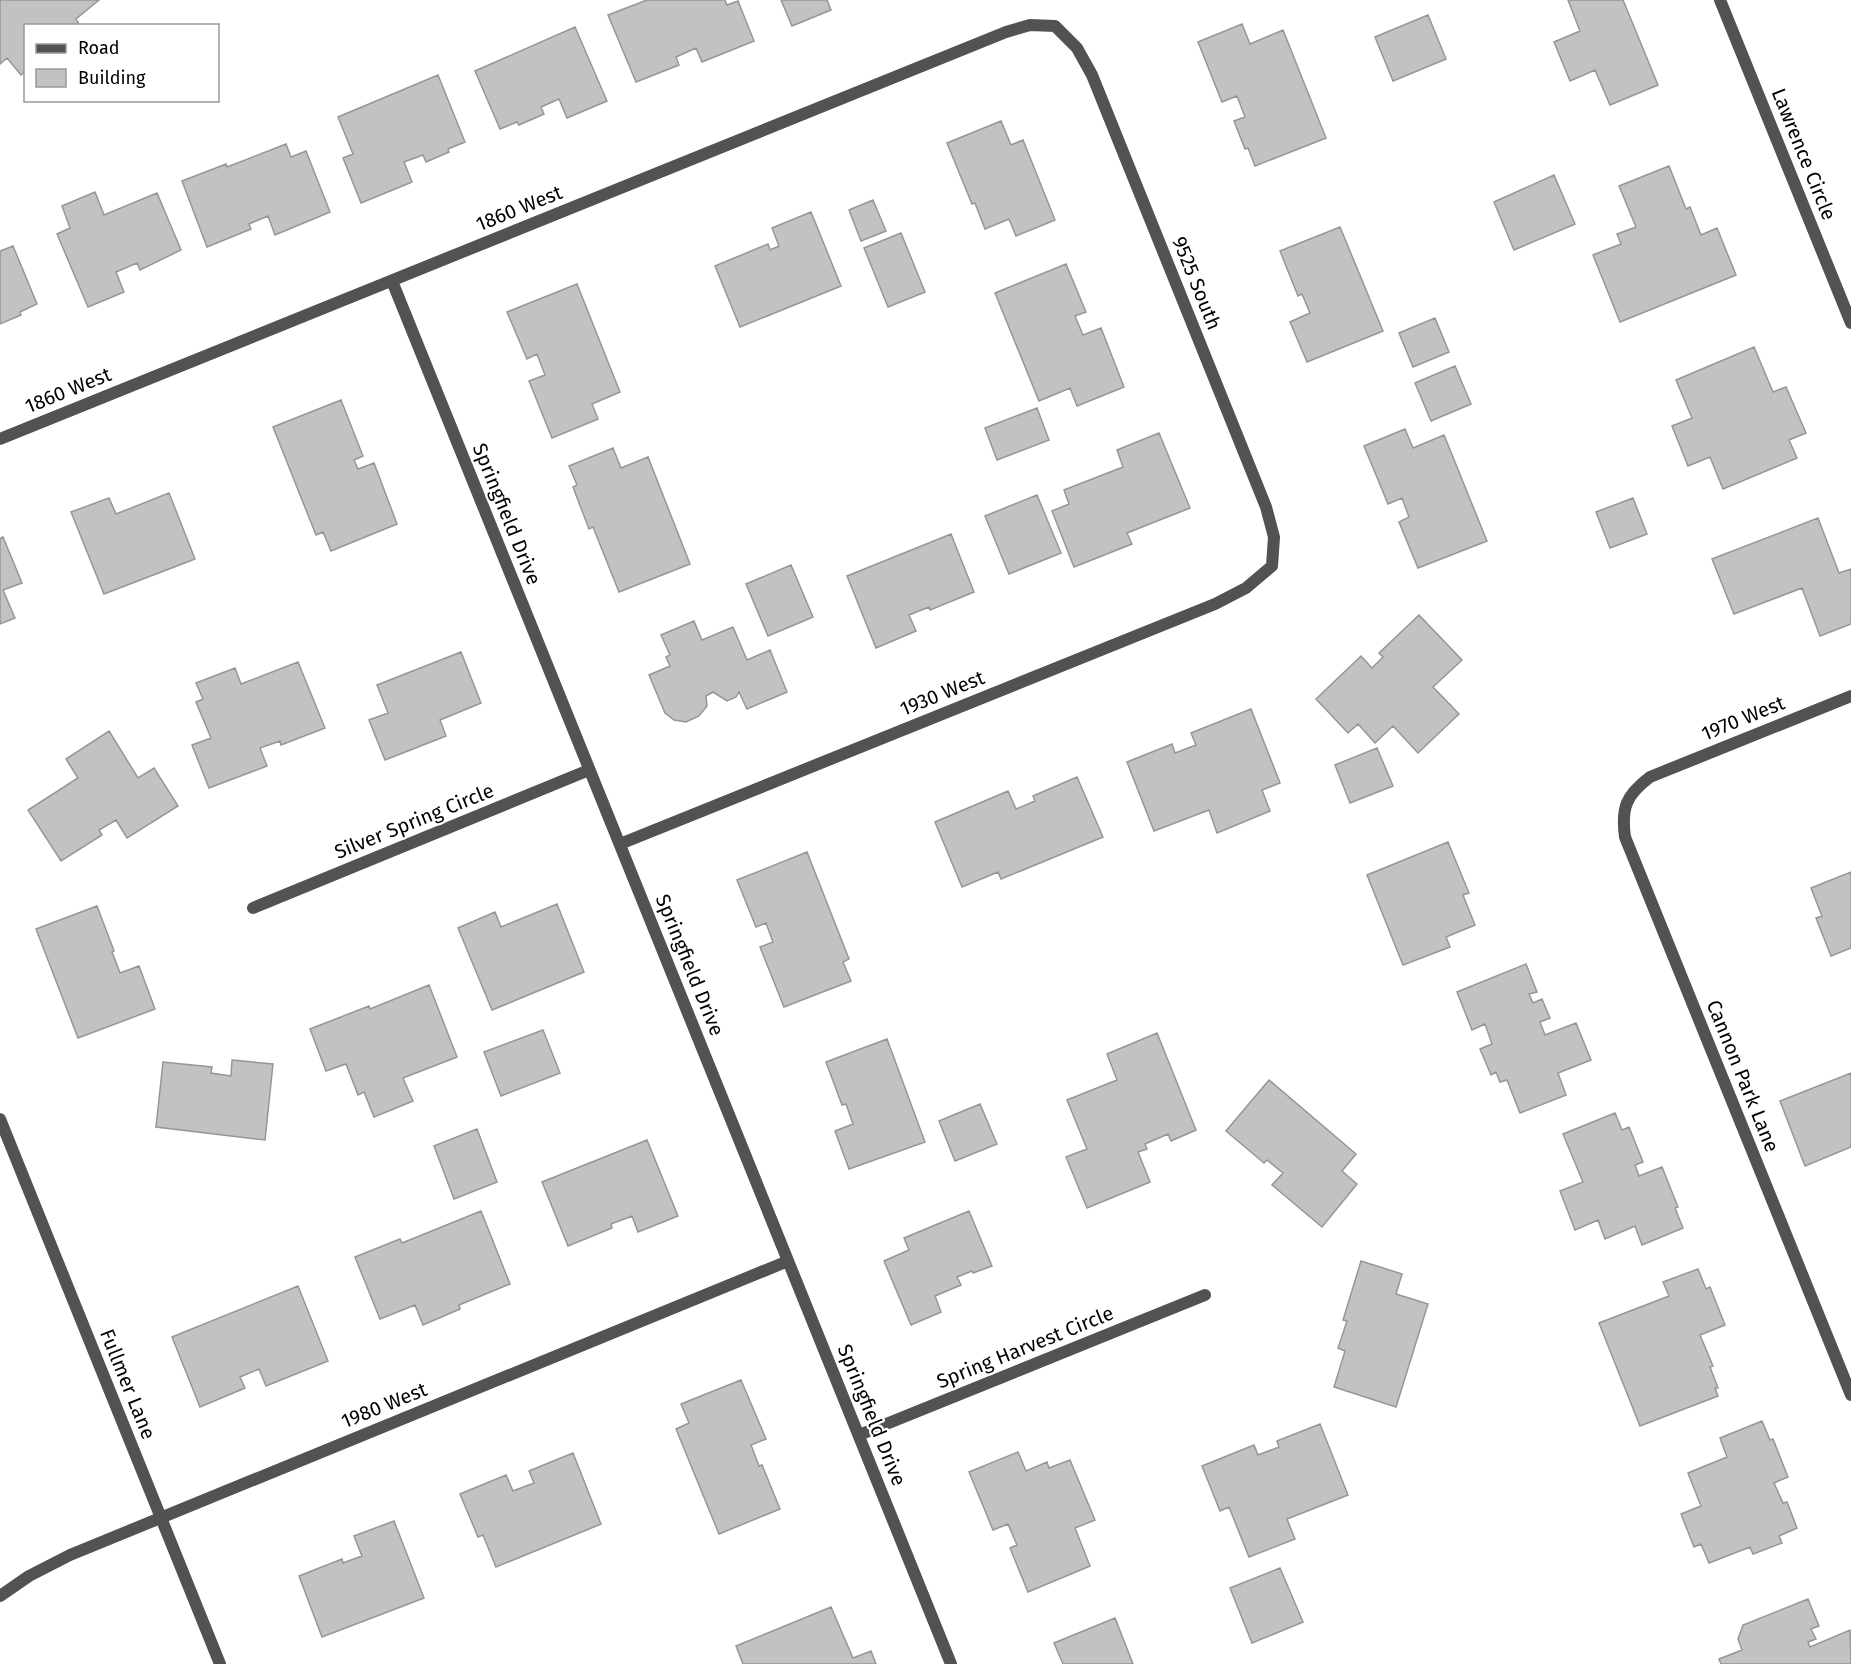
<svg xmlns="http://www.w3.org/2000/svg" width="1851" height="1664" viewBox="0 0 1851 1664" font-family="'Fira Sans',sans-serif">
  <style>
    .building { fill: #c2c2c2; stroke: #969696; stroke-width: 1.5 }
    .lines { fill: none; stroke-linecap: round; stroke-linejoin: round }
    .minor { stroke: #525252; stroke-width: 12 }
    .tertiary { stroke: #525252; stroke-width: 12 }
    .labels { text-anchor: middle; stroke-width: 4.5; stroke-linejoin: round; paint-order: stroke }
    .street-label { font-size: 20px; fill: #000; stroke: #fff }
  </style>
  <rect width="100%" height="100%" fill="#fff"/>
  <path class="building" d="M0,0H99L76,19L80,26H26V71L21,75L7,58L0,64Z
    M647,0H725L727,5L738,1L754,41L702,62L696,48L676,57L679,65L636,82L608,15Z
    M781,0H827L831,10L792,26Z
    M1568,0H1623L1658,85L1610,105L1595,70L1570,81L1554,42L1580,31Z
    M1428,15L1446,59L1393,81L1375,37Z
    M1242,24L1250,44L1283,30L1326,138L1255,166L1248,148L1245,149L1234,121L1245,117L1237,96L1222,102L1198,42Z
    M575,27L607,101L567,118L559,99L541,107L544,114L519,125L517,122L500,129L475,71Z
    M438,75L465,142L448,149L449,152L426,162L423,155L404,162L412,182L361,203L343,158L353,154L338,117Z
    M1001,121L1011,145L1023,140L1055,220L1016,236L1009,219L985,229L975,203L972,204L947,143Z
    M286,144L291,157L306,151L330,212L275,235L268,216L249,224L251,229L207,247L182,181L226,164L227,167Z
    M1669,166L1686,209L1690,207L1701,235L1717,228L1736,275L1620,322L1593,255L1621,244L1617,234L1636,227L1619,186Z
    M1554,175L1575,224L1514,250L1494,202Z
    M95,192L104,215L157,193L181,250L140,270L137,263L116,272L124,292L88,307L57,234L70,228L62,206Z
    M873,200L886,231L861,241L849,210Z
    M811,212L841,286L740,327L715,266L768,244L770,250L779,246L772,228Z
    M1340,227L1383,331L1307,362L1290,322L1310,313L1302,294L1298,296L1280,251Z
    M901,233L925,292L888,307L864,248Z
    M13,246L37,304L20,312L21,315L0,324V251Z
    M1066,264L1086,312L1075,316L1083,335L1101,328L1124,387L1077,406L1070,388L1039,401L995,293Z
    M577,284L620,392L592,404L598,419L552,438L529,381L545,375L537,354L527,359L507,312Z
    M1435,318L1449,352L1413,367L1399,333Z
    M1754,347L1773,392L1786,387L1806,433L1789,440L1797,458L1723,489L1710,457L1688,466L1672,426L1692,418L1676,380Z
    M1455,366L1471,404L1431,421L1415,383Z
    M341,400L363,456L354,460L358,469L374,463L397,524L331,551L323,532L316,535L273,427Z
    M1037,408L1049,440L997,460L985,428Z
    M1405,429L1413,448L1444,435L1487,541L1418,568L1399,522L1409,517L1402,498L1388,504L1364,446Z
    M1159,433L1190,508L1127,533L1132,544L1074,567L1052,511L1069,504L1064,490L1123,467L1117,450Z
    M613,448L621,468L648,457L690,564L619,592L593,527L589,529L573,487L577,485L569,466Z
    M169,493L195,559L104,594L71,512L109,498L116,514Z
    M1037,495L1061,553L1009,574L985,516Z
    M1633,498L1647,534L1610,548L1596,512Z
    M1818,518L1839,573L1851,569V624L1820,636L1802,588L1734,614L1712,559Z
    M951,534L974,592L930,610L929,607L909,615L916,631L876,648L847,576Z
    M3,537L22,583L3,590L15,618L0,624V539Z
    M791,565L813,617L768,636L746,584Z
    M1419,615L1462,660L1433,687L1459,714L1418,753L1393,726L1375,743L1358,724L1348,733L1316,699L1361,656L1372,668L1383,657L1379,653Z
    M694,621L702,640L733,627L747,660L770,650L787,692L747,709L739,692L736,697L727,701L713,692L706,696L707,706L699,716L686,722L674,720L665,713L649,675L670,666L666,657L670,655L661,635Z
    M461,652L481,703L440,720L446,736L385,760L369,720L388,713L377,685Z
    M298,662L325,728L281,745L280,741L260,748L267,766L209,788L192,745L211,738L196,702L203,699L196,683L235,668L241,684Z
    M1251,709L1280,783L1262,790L1270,811L1217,833L1209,810L1154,831L1127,762L1172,744L1175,753L1196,745L1191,733Z
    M109,731L138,778L154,768L178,806L127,838L116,820L99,830L102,835L61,861L28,810L78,778L66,759Z
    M1377,748L1393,786L1350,803L1335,765Z
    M1077,777L1103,837L1001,879L998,872L962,887L935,822L1008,791L1016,809L1035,801L1033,796Z
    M1448,842L1469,893L1463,895L1475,925L1446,937L1450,947L1403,965L1367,875Z
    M807,852L849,959L843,962L851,981L784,1007L760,947L773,942L766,923L756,927L737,880Z
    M1851,872V948L1831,956L1816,918L1822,916L1811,888Z
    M557,904L584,972L492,1010L458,928L495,912L501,927Z
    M97,906L114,951L112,952L120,973L139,966L155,1009L78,1038L36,929Z
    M1526,964L1537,992L1529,994L1533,1003L1542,999L1550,1018L1540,1022L1545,1035L1576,1023L1591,1060L1558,1073L1566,1095L1520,1113L1507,1080L1500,1082L1496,1072L1491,1075L1480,1049L1492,1044L1485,1024L1472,1030L1457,992Z
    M429,985L457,1057L403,1078L413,1101L374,1117L364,1092L358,1095L346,1064L326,1071L310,1029L369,1006L370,1009Z
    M543,1030L560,1073L501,1096L484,1052Z
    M1157,1033L1196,1130L1171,1141L1168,1134L1145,1144L1147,1149L1138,1152L1150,1182L1087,1208L1066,1157L1087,1149L1067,1100L1117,1080L1107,1054Z
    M887,1039L925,1142L849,1169L835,1131L853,1124L846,1104L842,1105L826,1062Z
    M232,1060L273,1064L265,1140L156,1127L163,1062L212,1067L211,1073L231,1076Z
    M1851,1073V1147L1805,1166L1780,1101Z
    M1269,1080L1356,1154L1342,1171L1357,1184L1322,1227L1272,1185L1283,1173L1267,1160L1264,1163L1226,1131Z
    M980,1104L997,1144L955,1161L939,1121Z
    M1615,1113L1622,1130L1629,1127L1643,1162L1635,1165L1639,1176L1662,1167L1678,1207L1675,1208L1683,1228L1642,1245L1635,1226L1605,1239L1598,1220L1575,1230L1560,1191L1583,1182L1563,1134Z
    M477,1129L497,1182L454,1199L434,1146Z
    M647,1140L678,1216L638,1232L632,1216L611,1224L612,1228L568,1246L542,1182Z
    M481,1211L510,1284L459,1305L460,1309L423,1325L415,1305L380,1319L355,1257L400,1239L402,1243Z
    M969,1211L992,1266L973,1273L972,1271L957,1277L961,1285L935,1296L941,1312L911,1325L884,1261L909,1250L904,1238Z
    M1361,1261L1402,1274L1396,1294L1428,1304L1396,1407L1334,1387L1345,1351L1338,1348L1347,1321L1343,1320Z
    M1698,1269L1706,1289L1710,1287L1725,1325L1700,1335L1713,1366L1710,1367L1718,1388H1715L1718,1396L1640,1426L1599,1323L1669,1296L1663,1282Z
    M298,1286L328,1361L266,1386L259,1369L240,1377L245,1388L200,1407L172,1337Z
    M741,1380L766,1439L751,1445L759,1466L762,1465L780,1509L719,1534L676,1429L689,1423L681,1404Z
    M1762,1421L1770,1440L1773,1439L1788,1477L1774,1483L1783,1503L1787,1502L1797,1528L1779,1536L1782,1543L1753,1554L1750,1547L1709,1563L1701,1544L1694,1547L1681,1514L1701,1506L1688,1473L1727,1457L1720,1438Z
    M1320,1424L1348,1495L1287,1519L1295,1539L1249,1557L1229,1507L1220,1511L1202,1466L1254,1445L1258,1455L1279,1447L1277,1441Z
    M1018,1452L1026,1471L1047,1462L1049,1468L1070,1460L1095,1520L1075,1528L1090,1566L1028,1592L1010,1548L1017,1545L1008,1524L993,1530L969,1472Z
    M573,1453L601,1524L496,1567L483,1535L478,1537L460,1494L506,1475L513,1491L534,1483L529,1471Z
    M394,1521L424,1598L322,1637L299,1576L342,1559L343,1563L362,1556L354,1536Z
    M1280,1568L1303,1622L1252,1643L1230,1588Z
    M1808,1599L1819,1626L1811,1629L1816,1639L1808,1642L1810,1647L1850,1630L1851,1664H1721L1719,1659L1742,1650L1738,1639L1743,1625Z
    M831,1607L853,1658L871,1651L876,1664H743L736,1646Z
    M1115,1618L1133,1664H1063L1054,1643Z"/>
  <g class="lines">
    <path class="minor" d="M1720,0L1851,323
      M392,281L951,1664
      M0,439L1006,32L1030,25L1055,26L1077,48L1092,75L1266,507L1274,537L1272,566L1246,588L1215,604L620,844
      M1851,696L1650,777C1626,795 1621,808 1625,837L1851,1395
      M253,908L589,770
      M859,1435L1205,1295
      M0,1596L29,1576L70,1555L788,1261"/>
    <path class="tertiary" d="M0,1119L220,1664"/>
  </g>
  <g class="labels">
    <g class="street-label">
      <text transform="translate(1804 154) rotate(68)" y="7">Lawrence Circle</text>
      <text transform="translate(519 208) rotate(-22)" y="7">1860 West</text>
      <text transform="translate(1197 283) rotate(68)" y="7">9525 South</text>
      <text transform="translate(68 390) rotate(-22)" y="7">1860 West</text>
      <text transform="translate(507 514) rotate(68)" y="7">Springfield Drive</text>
      <text transform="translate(942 693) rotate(-22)" y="7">1930 West</text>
      <text transform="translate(1743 718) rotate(-22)" y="7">1970 West</text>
      <text transform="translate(414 821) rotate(-22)" y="7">Silver Spring Circle</text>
      <text transform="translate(690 965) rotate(68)" y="7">Springfield Drive</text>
      <text transform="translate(1743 1076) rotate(68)" y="7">Cannon Park Lane</text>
      <text transform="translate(1025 1347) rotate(-22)" y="7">Spring Harvest Circle</text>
      <text transform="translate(128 1384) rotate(68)" y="7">Fullmer Lane</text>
      <text transform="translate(384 1405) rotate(-22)" y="7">1980 West</text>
      <text transform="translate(872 1415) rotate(68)" y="7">Springfield Drive</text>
    </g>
  </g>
  <rect x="24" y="24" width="195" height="78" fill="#ffffff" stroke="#999999" stroke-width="1.5"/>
  <rect x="36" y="44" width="30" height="9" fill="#525252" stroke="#999999" stroke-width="1.5"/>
  <text x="78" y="54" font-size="18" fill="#000000">Road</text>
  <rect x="36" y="69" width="30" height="18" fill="#c2c2c2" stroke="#999999" stroke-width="1.5"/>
  <text x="78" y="84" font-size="18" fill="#000000">Building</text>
</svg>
